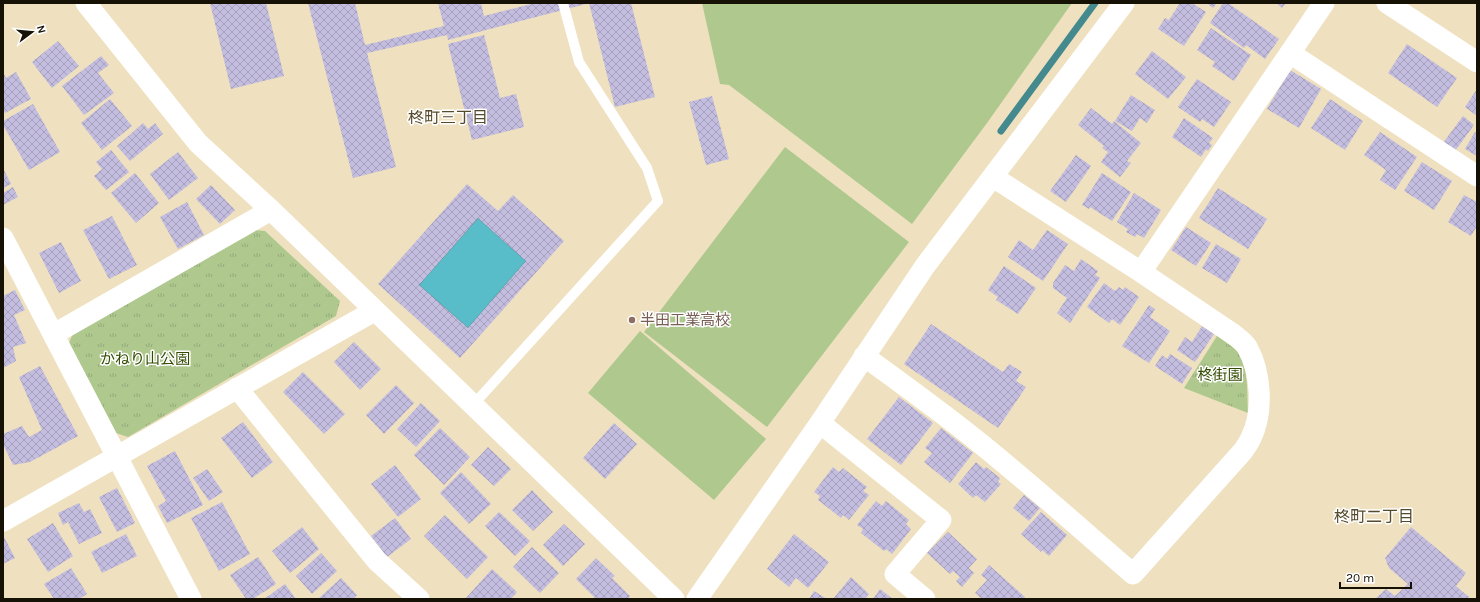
<svg xmlns="http://www.w3.org/2000/svg" width="1480" height="602" viewBox="0 0 1480 602" font-family="Karla,'Noto Sans JP',sans-serif">
  <style>
    .park { fill: url(#park-tufts) }
    .pitch { fill: #aec88e }
    .water { fill: #58bdc9; stroke: #44898e }
    .lines { fill: none; stroke-linecap: round; stroke-linejoin: round }
    .stream { stroke: #44898e; stroke-width: 7 }
    .building { fill: url(#building-cross-hatch); fill-rule: evenodd }
    .lane { stroke: #fff; stroke-width: 10 }
    .street { stroke: #fff; stroke-width: 21 }
    .education-dot { fill: #8d6e63; stroke: #fff; stroke-width: 1.5 }
    .labels { text-anchor: middle; stroke-width: 3; stroke-linejoin: round; paint-order: stroke }
    .education-label { font-size: 15px; fill: #785e54; stroke: #fff; text-anchor: start }
    .park-label { font-size: 15px; fill: #334c00; stroke: #fff }
    .neighbourhood-label { font-size: 16px; fill: #554a2c; stroke: #fff }
  </style>
  <defs>
    <pattern id="park-tufts" width="24" height="20" patternUnits="userSpaceOnUse"><rect width="24" height="20" fill="#aec88e"/><path d="M3 7l-1-3M5 7V3M7 7l1-3M15 17l-1-3M17 17v-4M19 17l1-3" fill="none" stroke="#95ab79"/></pattern>
    <pattern id="building-cross-hatch" width="8" height="8" patternUnits="userSpaceOnUse"><rect width="8" height="8" fill="#c3bddf"/><path d="M0 0l8 8M0 8l8-8" fill="none" stroke="#a7a1be"/></pattern>
  </defs>
  <rect width="100%" height="100%" fill="#efe1bf"/>
  <path class="park" d="M253,230L265,231L340,301L336,316L128,437L116,433L69,343L73,333Z
    M1217,336C1224,341 1231,345 1237,351C1249,364 1247,396 1248,413L1184,388Z"/>
  <path class="pitch" d="M702,3H1072L987,123L912,224L729,85L720,84Z
    M785,147L909,242L767,427L644,332Z
    M640,331L766,439L714,500L588,393Z"/>
  <path class="water" d="M478,218L526,261L468,328L419,285Z"/>
  <g class="lines">
    <path class="stream" d="M1001,131L1095,3"/>
  </g>
  <path class="building" d="M210,3H266L284,76L231,89Z
    M308,3H355L365,45L444,26L438,3H481L484,16L535,3L586,4L448,40L447,35L367,53L396,167L353,178Z
    M589,3H631L655,97L615,107Z
    M1180,3H1192L1206,12L1184,46L1158,29L1165,18L1169,20Z
    M1207,3H1217L1213,8Z
    M1223,3H1228L1279,39L1265,59L1246,45L1244,48L1210,23Z
    M1276,3H1286L1282,8Z
    M1211,28L1251,55L1234,81L1212,66L1215,62L1197,50Z
    M484,35L500,98L516,94L524,127L472,140L448,44Z
    M58,41L79,66L52,88L32,62Z
    M1407,44L1457,78L1437,107L1388,73Z
    M1152,51L1186,77L1168,99L1135,74Z
    M101,56L109,65L98,73L114,93L84,115L62,86Z
    M1290,70L1321,89L1299,128L1267,109Z
    M3,72L6,78L16,72L31,99L5,113L3,109Z
    M1197,79L1231,102L1214,127L1202,119L1200,122L1178,107Z
    M1477,89V116L1465,107Z
    M1131,95L1155,110L1147,123L1140,118L1132,131L1115,121Z
    M712,96L729,159L706,165L689,102Z
    M110,99L132,126L102,150L81,123Z
    M1330,99L1363,121L1345,150L1311,128Z
    M33,104L60,152L29,170L3,125V121Z
    M1091,108L1112,124L1114,121L1141,143L1127,161L1131,163L1120,177L1101,162L1108,152L1102,148L1104,146L1078,125Z
    M1463,116L1474,125L1455,151L1443,143Z
    M1184,118L1213,138L1209,143L1212,145L1208,151L1206,149L1201,157L1172,137Z
    M143,123L148,129L155,123L163,134L130,161L117,146Z
    M1380,132L1417,157L1395,190L1380,180L1386,170L1364,155Z
    M1475,132L1477,133V156L1465,149Z
    M111,150L129,172L106,190L94,176L102,169L96,162Z
    M178,152L198,178L169,200L150,174Z
    M1076,155L1091,166L1066,202L1050,191Z
    M1422,162L1452,181L1434,210L1404,191Z
    M3,168L11,184L3,188Z
    M135,173L159,203L136,223L111,193Z
    M1102,173L1131,192L1112,221L1090,207L1089,209L1082,205Z
    M467,184L498,211L513,195L564,241L460,358L378,284ZM478,218L526,261L468,328L419,285Z
    M211,185L235,210L220,224L196,199Z
    M13,187L18,197L3,205V193Z
    M1218,188L1267,219L1248,249L1199,218Z
    M1134,193L1161,210L1144,238L1137,234L1135,237L1126,232L1128,229L1117,222Z
    M1464,195L1477,202V226L1471,236L1448,222Z
    M187,202L204,235L178,249L160,217Z
    M112,216L137,265L109,279L83,230Z
    M1186,227L1211,243L1196,266L1171,250Z
    M1047,230L1068,244L1043,281L1008,257L1019,240L1033,250Z
    M61,242L81,281L59,293L39,253Z
    M1216,244L1241,259L1227,283L1202,268Z
    M1081,259L1098,271L1095,275L1100,278L1070,323L1057,313L1067,298L1053,288V283L1065,265L1074,271Z
    M1004,266L1036,288L1018,314L996,300L998,297L988,290Z
    M1104,283L1115,291L1119,287L1123,290L1125,287L1139,297L1120,325L1112,319L1109,323L1087,307Z
    M15,290L25,310L14,315L26,343L13,347L16,361L3,368V296Z
    M1149,305L1155,309L1150,317L1170,331L1149,363L1122,346Z
    M931,324L1003,372L1009,364L1022,372L1016,381L1026,387L998,428L904,364Z
    M1202,326L1214,334L1195,362L1177,350L1185,337L1192,342Z
    M354,342L381,369L360,390L334,362Z
    M1170,354L1192,368L1182,384L1155,366L1162,355L1167,359Z
    M40,366L78,436L30,462L13,465L3,444V434L22,426L29,437L42,430L19,377Z
    M303,372L345,414L324,434L283,392Z
    M396,385L414,403L384,434L366,415Z
    M899,397L933,423L901,465L867,439Z
    M421,403L440,421L416,447L397,429Z
    M243,422L273,462L252,478L221,438Z
    M614,423L637,444L605,479L583,458Z
    M440,428L470,457L444,485L414,455Z
    M941,428L973,453L950,483L924,462L932,453L925,448Z
    M488,447L511,469L494,486L471,465Z
    M175,451L203,505L167,523L158,506L166,501L147,466Z
    M976,462L984,469L986,467L1000,478L998,482L1001,484L985,502L976,495L973,498L958,484Z
    M395,465L421,499L398,517L371,484Z
    M833,467L839,472L843,468L867,487L863,491L869,495L849,520L843,515L841,518L818,500L820,496L814,492Z
    M207,469L223,492L209,501L193,478Z
    M461,472L491,504L469,524L440,493Z
    M117,488L135,523L117,532L99,497Z
    M532,490L553,512L533,531L512,510Z
    M1024,495L1040,508L1029,521L1013,508Z
    M876,501L882,506L886,501L909,520L906,524L911,529L892,554L886,549L884,551L861,533L863,529L857,525Z
    M222,502L250,554L219,571L191,518Z
    M79,503L84,512L90,509L102,533L79,544L68,522L63,525L58,513Z
    M499,512L530,541L515,556L485,526Z
    M1041,512L1067,535L1049,556L1042,550L1041,552L1021,534Z
    M445,515L488,557L467,579L424,536Z
    M395,518L411,539L387,557L371,536Z
    M53,523L73,556L48,572L27,539Z
    M564,524L585,544L563,566L543,545Z
    M302,527L319,549L290,573L272,551Z
    M1411,527L1466,573L1456,586L1469,597L1468,599H1375L1386,589L1395,596L1408,584L1389,568L1385,558Z
    M948,532L977,559L969,568L974,573L962,587L956,581L960,577L953,571L950,574L927,553Z
    M126,534L137,556L102,573L91,552Z
    M794,534L829,562L808,588L796,578L789,587L767,569Z
    M3,537H4L15,558L3,564Z
    M532,547L559,573L540,593L513,567Z
    M321,553L337,571L312,594L296,576Z
    M258,557L276,584L253,599H246L230,575Z
    M596,558L615,576L612,578L630,596L628,599H596L576,579Z
    M989,565L1025,597L1024,599H982L975,593L987,580L981,575Z
    M71,568L87,594L79,599H54L44,584Z
    M492,569L517,592L511,599H465Z
    M851,577L869,594L865,599H833Z
    M341,578L357,595L353,599H318Z
    M285,584L296,599H264Z
    M880,589L893,599H873Z
    M814,591L827,599H809Z"/>
  <g class="lines">
    <path class="lane" d="M473,405L658,201L647,168L579,62L563,3"/>
    <path class="street" d="M86,3L198,143L271,210L674,599
      M1387,3L1477,62
      M1290,53L1477,176
      M3,238L191,599
      M1141,272L1324,3
      M54,334L271,210
      M864,356C904,385 943,413 981,444C1033,486 1082,530 1133,574L1243,451C1246,447 1249,442 1251,438C1264,411 1261,372 1247,347C1244,342 1238,338 1233,334L1141,272L993,177
      M237,388L377,561L419,599
      M820,423L941,520L895,574L925,599
      M3,521L374,311
      M697,599L820,423L925,266L1124,3"/>
  </g>
  <circle class="education-dot" cx="632" cy="320" r="4"/>
  <g class="labels">
    <g class="education-label">
      <text x="640" y="325">半田工業高校</text>
    </g>
    <g class="park-label">
      <text x="145" y="364">かねり山公園</text>
      <text x="1220" y="380">柊街園</text>
    </g>
    <g class="neighbourhood-label">
      <text x="448" y="123">柊町三丁目</text>
      <text x="1374" y="522">柊町二丁目</text>
    </g>
  </g>
  <rect width="1480" height="602" fill="none" stroke="#161105" stroke-width="8"/>
  <g transform="translate(32 32) rotate(74)" stroke="#ffffff" stroke-width="3" paint-order="stroke">
  <path d="M0-3L7 15L0 10L-7 15Z" fill="#161105"/>
  <text y="-6" font-size="11" font-weight="bold" text-anchor="middle" fill="#161105">N</text>
  </g>
  <path d="M1340 582v6h71v-6" fill="none" stroke="#161105" stroke-width="2"/>
  <text x="1346" y="582" font-size="12" fill="#161105" stroke="#ffffff" stroke-width="3" paint-order="stroke">20 m</text>
</svg>
